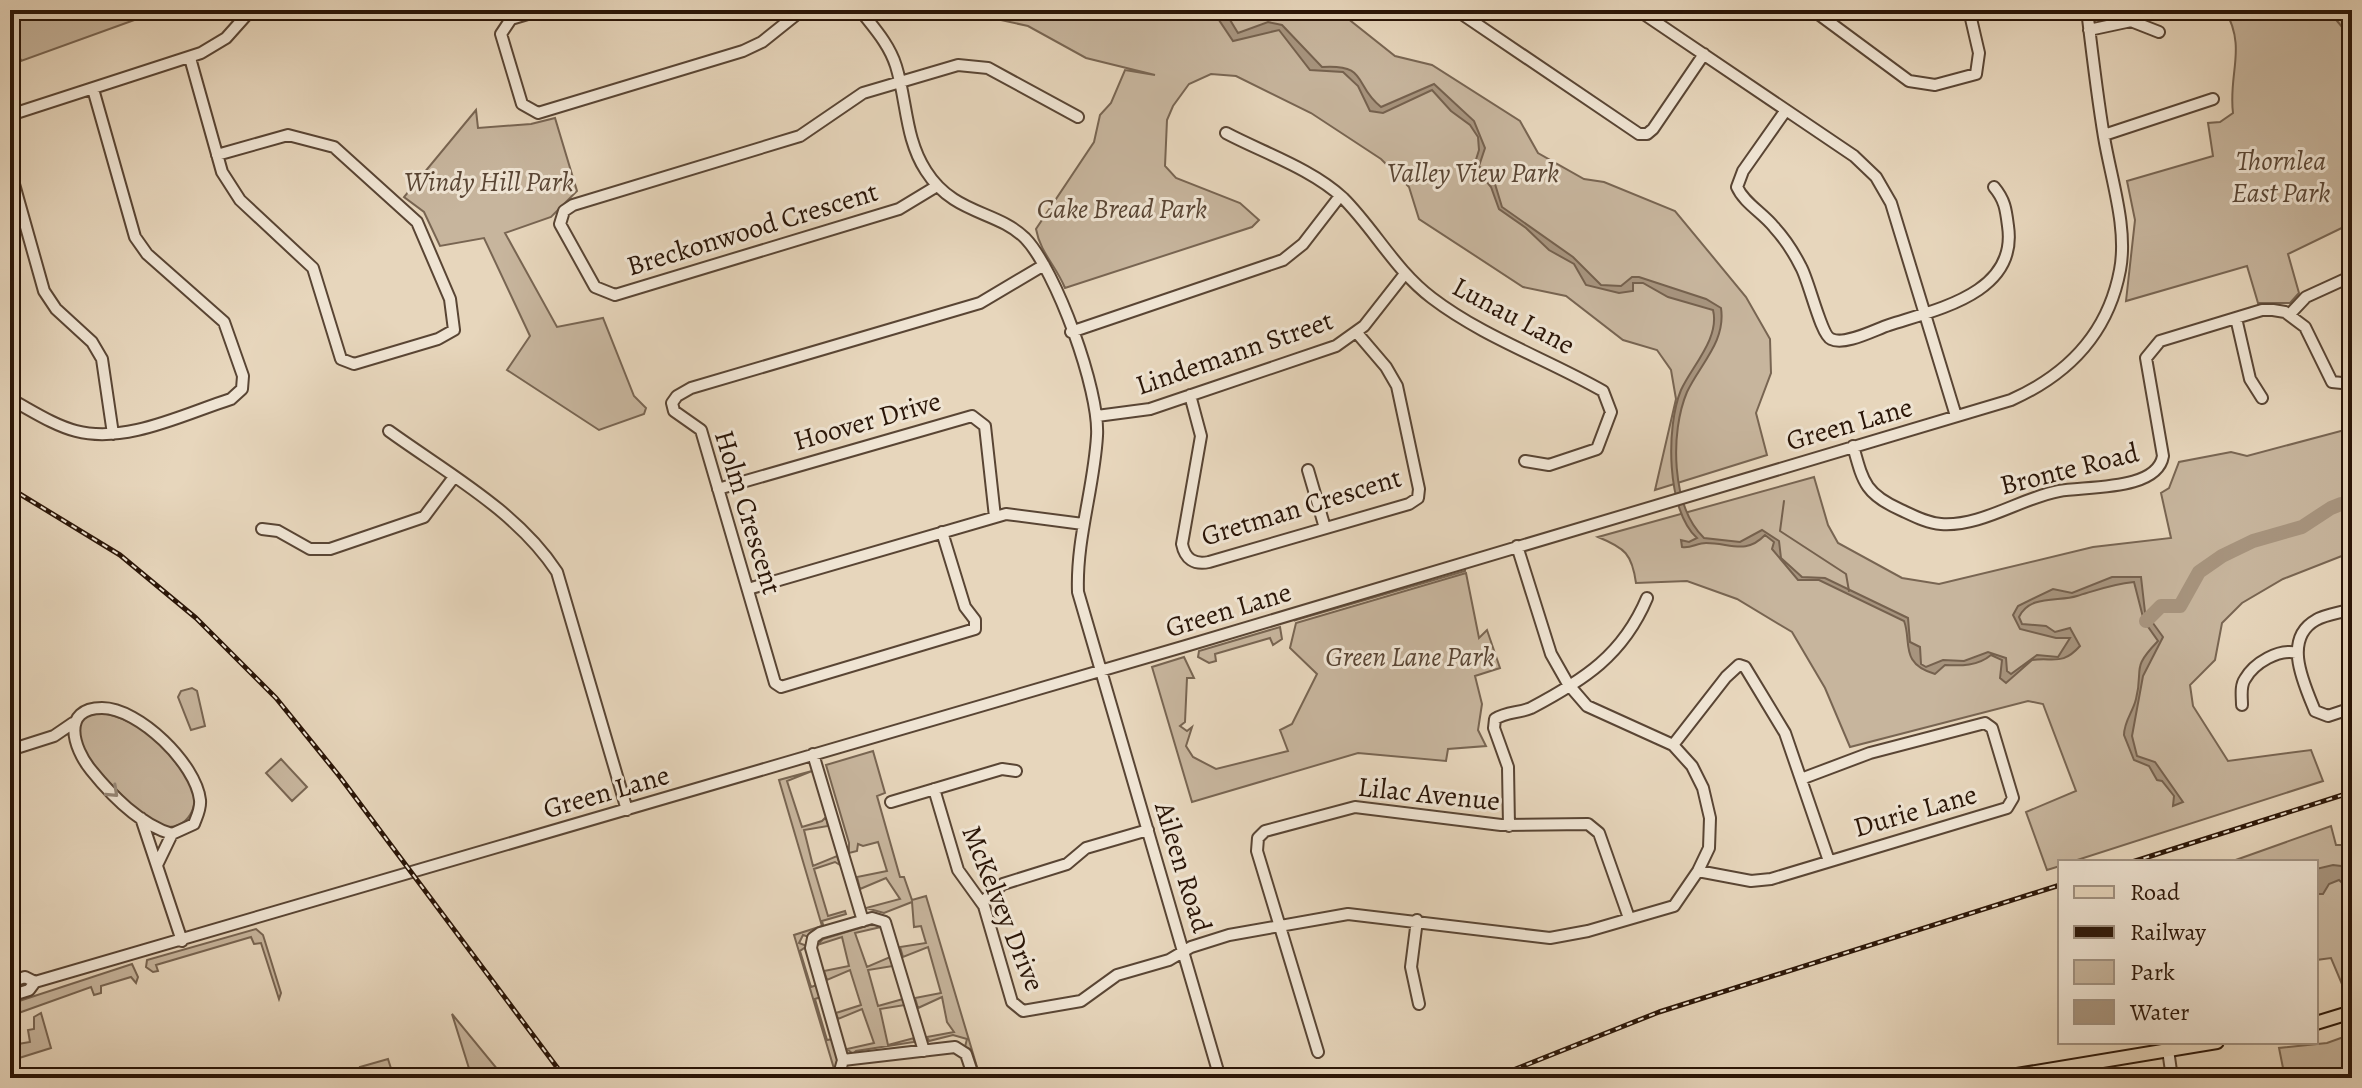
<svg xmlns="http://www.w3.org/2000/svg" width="2362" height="1088" viewBox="0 0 2362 1088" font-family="Alegreya,serif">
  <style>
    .green { fill: #c7b59d; stroke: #786552; stroke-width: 2 }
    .water { fill: #a7947e; stroke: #75614e; stroke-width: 2 }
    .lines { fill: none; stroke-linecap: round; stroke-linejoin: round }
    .stream { stroke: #75614e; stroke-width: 2 }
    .river { stroke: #a7947e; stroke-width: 14 }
    .minor-casing { stroke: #594534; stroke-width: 14 }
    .major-casing { stroke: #2a1507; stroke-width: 16 }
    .minor { stroke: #efe4d3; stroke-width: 10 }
    .major { stroke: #e7d6bc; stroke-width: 12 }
    .rail-casing { stroke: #2a1507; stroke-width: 5 }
    .rail { stroke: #efe4d3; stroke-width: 2; stroke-dasharray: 6; stroke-linecap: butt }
    .oneway { stroke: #968777 }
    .labels { text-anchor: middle; stroke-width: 6; stroke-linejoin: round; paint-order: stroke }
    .park-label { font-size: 28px; font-style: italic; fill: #594534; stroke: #efe4d3 }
    .street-label { font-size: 28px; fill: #2a1507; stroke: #efe4d3 }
  </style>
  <rect width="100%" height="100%" fill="#e7d6bc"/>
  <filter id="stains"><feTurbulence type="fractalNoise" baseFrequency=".0025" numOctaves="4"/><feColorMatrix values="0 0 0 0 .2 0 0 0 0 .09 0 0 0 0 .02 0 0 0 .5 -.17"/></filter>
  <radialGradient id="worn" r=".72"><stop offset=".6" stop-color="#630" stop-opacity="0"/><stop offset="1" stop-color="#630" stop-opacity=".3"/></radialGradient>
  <path class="green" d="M10,10H162L21,61L10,27Z
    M955,10H1337L1395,56L1432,65L1520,121L1538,153L1584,179L1604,182L1675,211L1746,297L1770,339L1771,373L1756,413L1767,455L1655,490L1676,399L1671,370L1657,350L1623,340L1566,296L1523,287L1419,219L1409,187L1381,159L1311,113L1236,76L1211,74L1189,84L1173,106L1167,120L1165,166L1176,178L1240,203L1259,220L1252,227L1065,288C1056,266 1040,252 1036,229L1094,142L1100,115L1111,103L1125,70L1155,75L1086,58L1028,26Z
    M2225,10H2352V223L2288,254L2299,293L2290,303H2258L2247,266L2126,301L2135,220L2127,181L2213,156L2208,123L2220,122L2233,113C2228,74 2247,48 2225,10Z
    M476,110L478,128L531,124L555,118L577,191L551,217L505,233L557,327L603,318L634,396L646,408L644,414L599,430L507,370L530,336L484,238L440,246L424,212L404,197Z
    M2352,428V552L2283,579L2242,603L2222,623L2215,660L2190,685L2193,706L2228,761L2311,750L2323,781L2071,862H2060V866L2047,870L2026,812L2076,791L2043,704L2028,701L1850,747L1825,688L1792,632L1737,599L1687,581L1636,583C1632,554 1625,548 1598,537L1814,477L1828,525L1838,543L1902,578L1939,584L2093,547L2171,538L2161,493L2169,488L2179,462L2231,452L2247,456Z
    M1465,568V571L1296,620L1298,617Z
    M1466,573L1479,638L1487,630L1500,668L1475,676L1482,704L1478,730L1486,746L1448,749L1446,761L1358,753L1192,802L1152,667L1184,657L1194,678H1187L1185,722L1180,726L1187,731L1192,727L1186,746L1193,757L1216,769L1288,751L1280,730L1292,724L1317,674L1290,648L1296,623Z
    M1280,627L1282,639L1273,645L1270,638L1215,654L1216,661L1209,663L1198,657L1199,651Z
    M192,688L197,691L205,726L191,730L178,697L181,691Z
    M102,713C132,718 159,738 176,763C181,769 187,775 191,782C202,803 188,833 161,826C144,822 81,757 78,739C77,731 80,721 84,715Z
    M873,751L885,793L877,796L900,877H904L912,900L926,896L980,1077L1158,1075L1165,1078H977L970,1049L965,1047L967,1039L953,1035L929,1041L927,1037L954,1032L947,1022L942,997L918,1008L915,998L941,993L928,947L903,957L900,947L926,943L921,926L914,927L912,902L884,913L866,908L900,899L886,878L860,889L857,877L887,871L878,842L863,846L858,844L857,851L849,853V843L826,765Z
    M281,759L307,787L292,801L266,773Z
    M812,771L787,781L802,827L822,821L826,817L828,826L804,830L813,866L837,856L840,865L835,862L814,869L828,916L845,911L846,914L822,921L824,928L809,937L803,935L799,943L807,946L800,951L811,987L817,985L821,997L815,999L827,1040L833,1039L839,1058L835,1072L794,935L822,926L779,780Z
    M2331,826L2336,845H2352V994L2347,996L2331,958L2316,960V862H2230Z
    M873,924L881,927L855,933L867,967L890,957L893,966L868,970L878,1006L903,999L905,1005L880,1009L888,1045L914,1038V1042L856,1051L853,1054L847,1049L874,1043L862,1009L838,1019L836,1013L861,1005L850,970L827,980L824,971L849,966L842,937L817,945L823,939Z
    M256,929L263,935L281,993L279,999L261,943L254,944L251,937L156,965L158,971L153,972L146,967L147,960Z
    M132,964L138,977L136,983L131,977L101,986V993L94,995L91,987L13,1015L18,1044L30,1042L28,1030L34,1029V1017L41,1013L51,1048L16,1059L17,1065L10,1068V1078V1004Z
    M452,1014L498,1070L472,1078Z
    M2352,1034V1078H2285L2279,1048L2327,1043Z
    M388,1059L394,1078H363L360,1067Z"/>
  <path class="water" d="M1219,10H1224L1238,33L1268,22L1282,25L1322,67C1369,64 1353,85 1381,107L1434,84L1474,121L1485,148L1479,166L1495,184L1502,207L1573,257L1601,285L1621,286L1632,277H1639L1706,299L1721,308C1726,342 1700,364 1687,392C1670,432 1671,506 1704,538L1740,542L1762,530L1779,541L1781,558L1802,577L1825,578L1908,618L1910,642L1920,647L1921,664L1926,667L1943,660L1964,661L1988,652L2006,658L2007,671L2011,674L2037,655L2058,657L2070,638H2056L2020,629L2013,615L2018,606L2053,589L2072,593L2112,577H2141L2145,612L2163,637L2143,676L2132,736L2137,756L2155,762L2183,802L2173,806L2174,796L2162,781L2157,780L2149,766L2134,760L2124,735C2124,721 2133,712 2136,699C2144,667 2130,670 2158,641L2144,621L2134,582C2112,584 2097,590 2077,596C2059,602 2030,594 2019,617L2022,624L2046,626L2055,632L2070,628L2080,646C2062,666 2054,657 2032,660L2006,683L2000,678L2002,660L1991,655C1978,666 1961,666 1945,665L1935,674C1899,664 1912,641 1904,621L1819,580H1798L1772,549L1774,542L1765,535C1746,555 1730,543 1706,543C1697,543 1690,549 1682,547L1681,540L1689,542L1697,538C1666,510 1666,426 1681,390C1692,366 1720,338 1713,310L1668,297L1643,283H1633V291L1619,293L1586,285L1574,264L1549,250L1526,228L1499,209L1491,187L1474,166L1479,150L1478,137L1470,125L1451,111L1432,90L1383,113L1370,111L1358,86L1343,72L1310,70L1279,30L1233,41L1217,17Z
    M2333,865L2341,866L2352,877V892L2339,880L2329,884L2323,894H2316V869Z"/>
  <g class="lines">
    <path class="stream" d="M2328,10L2352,39
      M1784,501L1780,531L1846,574L1849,591"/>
    <path class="river" d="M2146,621L2161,606H2180L2199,572L2222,556L2253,541L2302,527L2331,508L2341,504L2352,506"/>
    <defs>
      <path id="minor" d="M541,10L511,19L501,34L522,104L538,113L743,51L762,42L802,10
        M860,10C874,28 889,44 896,66C907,101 905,139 926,171C954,215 996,210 1025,238C1056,270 1100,391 1097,436C1094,488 1076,539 1078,592L1220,1078
        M1456,10L1639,134H1647L1653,129L1704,54
        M1638,10L1854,156L1876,177L1891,203L1956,416
        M1813,10L1909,81L1935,85L1976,74L1979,53L1969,10
        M2089,30L2131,21L2159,32
        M190,58L222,172L240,200L313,268L341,359L354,364L438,339L454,330L450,299L417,222L334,147L288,135L217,155
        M1786,110L1743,171L1737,187C1744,203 1763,213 1774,227C1785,239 1794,253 1801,267C1809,281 1821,335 1831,339C1845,346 1876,329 1889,325C1938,309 2018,293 2008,226C2006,210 2005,200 1994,187
        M10,115L201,53L226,38L251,10
        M1226,133C1264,153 1312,169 1343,198C1375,230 1395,270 1432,298C1483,337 1547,359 1603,391L1611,412L1597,449L1549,465L1525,461
        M2104,135L2213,99
        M10,170L44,291L56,309L92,342L102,359L113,434
        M937,186L899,209L615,295L595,287L560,224L564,211L573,205L800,136L863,93L958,65L988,68L1078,117
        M2289,315L2306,297L2352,276
        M2236,318L2250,379L2262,398
        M1071,332L1283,260L1303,244L1340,196
        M1190,395L1201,436L1182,544C1185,559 1194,565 1209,562L1409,504L1418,498L1419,489L1397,386L1386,367L1357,333
        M10,399C31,410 53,425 76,431C126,444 184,414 231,399L242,389L243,376L224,322L147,254L135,237L93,89
        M1097,416L1150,409L1336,346L1364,326L1404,275
        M389,431C447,473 517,511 557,572L627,810
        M1853,446C1863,482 1865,494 1901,510C1914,516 1927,523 1941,524C1981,527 2021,498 2059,491C2087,486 2157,491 2163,456L2146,358L2160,341L2262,310H2273L2285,312L2305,327L2332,382L2352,384
        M1308,470L1325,528
        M718,489L972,416L985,426L995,517
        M262,529L278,531L310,549H330L424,517L454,477
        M942,532L965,607L975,620V629L781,687L775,683L701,430L674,411L672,403L677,396L691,388L980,303L1044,265
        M748,589L1006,514L1083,524
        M2352,609C2340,613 2326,614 2316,620C2282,639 2304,684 2315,711L2328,716L2352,708
        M2242,705C2242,697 2240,686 2245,679C2254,663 2279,648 2297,653
        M1673,745L1726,677L1739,665L1745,667L1785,733L1829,861
        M10,750L54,736L73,723
        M813,754L863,921
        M934,789L958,870L984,906L1012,1002L1023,1011L1081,1001L1117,975L1169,960L1191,947L1229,935L1348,914L1550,938L1588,931L1674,906L1698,871L1709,848L1710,818L1703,788L1692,766L1673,745L1587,706L1568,684L1551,654L1517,546
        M891,802L1002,769L1016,771
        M141,818L182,941
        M1509,826L1508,767L1494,728L1495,719C1506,712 1519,713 1531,708C1584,680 1623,655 1647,598
        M157,865L172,834L194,824C197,816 201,809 200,800C196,764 139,708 102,708C61,708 73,748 91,770C111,795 141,825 172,834
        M1698,871L1751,881L1771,879L2007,808L2013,798L1992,728L1985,723L1870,753L1801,779
        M982,902L1003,884L1067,864L1086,848L1148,830
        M1417,920L1411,967L1419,1004
        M10,982L25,977L35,982
        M10,996L29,990L35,982L1189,645L2011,400C2067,375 2108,334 2120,270C2128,228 2111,179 2104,137C2097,95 2092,52 2087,10
        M2168,1050L2172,1078
        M1318,1052L1257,851L1258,838L1265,831L1355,807L1501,825L1588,824L1599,833L1629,918
        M843,1060L955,1047L966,1054L974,1078
        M838,1078L843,1060L811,948L813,938L820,933L872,918L885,922L924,1051"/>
      <path id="major" d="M2316,1023L2352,1012
        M1999,1078L2217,1042"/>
    </defs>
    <use href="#minor" class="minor-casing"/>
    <use href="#major" class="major-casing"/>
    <use href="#minor" class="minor"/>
    <use href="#major" class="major"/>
    <defs>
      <path id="rail" d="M10,488L120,555L196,618L276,698L340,777L565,1078
        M2132,862L2352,792
        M1493,1078L1659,1012L2060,885"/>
    </defs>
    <use href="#rail" class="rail-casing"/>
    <use href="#rail" class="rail"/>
  </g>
  <defs><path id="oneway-chevron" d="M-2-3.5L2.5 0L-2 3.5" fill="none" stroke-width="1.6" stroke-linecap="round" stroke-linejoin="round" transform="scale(2)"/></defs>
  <use class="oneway" href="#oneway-chevron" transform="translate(113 792) rotate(43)"/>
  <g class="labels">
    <g class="park-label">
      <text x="2281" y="170">Thornlea<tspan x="2281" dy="32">East Park</tspan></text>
      <text x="1473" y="182">Valley View Park</text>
      <text x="489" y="191">Windy Hill Park</text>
      <text x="1122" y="218">Cake Bread Park</text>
      <text x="1410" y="666">Green Lane Park</text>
    </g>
    <g class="street-label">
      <text transform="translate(752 228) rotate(-17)" y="10">Breckonwood Crescent</text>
      <text transform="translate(1514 315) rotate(28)" y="10">Lunau Lane</text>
      <text transform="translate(1234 352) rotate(-19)" y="10">Lindemann Street</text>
      <text transform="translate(867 420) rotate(-16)" y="10">Hoover Drive</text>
      <text transform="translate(1849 423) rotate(-16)" y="10">Green Lane</text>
      <text transform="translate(2069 468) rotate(-14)" y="10">Bronte Road</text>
      <text transform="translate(1301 506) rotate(-17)" y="10">Gretman Crescent</text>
      <text transform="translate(749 512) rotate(73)" y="10">Holm Crescent</text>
      <text transform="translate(1228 609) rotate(-17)" y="10">Green Lane</text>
      <text transform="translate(606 791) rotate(-16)" y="10">Green Lane</text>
      <text transform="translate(1429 793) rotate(6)" y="10">Lilac Avenue</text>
      <text transform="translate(1915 810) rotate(-16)" y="10">Durie Lane</text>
      <text transform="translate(1184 867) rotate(73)" y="10">Aileen Road</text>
      <text transform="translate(1004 908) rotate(68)" y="10">McKelvey Drive</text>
    </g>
  </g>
  <rect width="2362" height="1088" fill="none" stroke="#e7d6bc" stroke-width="40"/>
  <rect x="12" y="12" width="2338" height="1064" fill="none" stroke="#2a1507" stroke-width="4"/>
  <rect x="20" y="20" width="2322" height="1048" fill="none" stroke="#2a1507" stroke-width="2"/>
  <rect x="2058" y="860" width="260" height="184" fill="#efe4d3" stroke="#a09181" stroke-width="2"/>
  <rect x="2074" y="886" width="40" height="12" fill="#e7d6bc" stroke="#a09181" stroke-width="2"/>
  <text x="2130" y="900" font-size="24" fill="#2a1507">Road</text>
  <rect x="2074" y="926" width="40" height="12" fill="#2a1507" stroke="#a09181" stroke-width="2"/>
  <text x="2130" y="940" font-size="24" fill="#2a1507">Railway</text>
  <rect x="2074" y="960" width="40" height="24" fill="#c7b59d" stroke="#a09181" stroke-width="2"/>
  <text x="2130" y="980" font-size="24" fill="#2a1507">Park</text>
  <rect x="2074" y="1000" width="40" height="24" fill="#a7947e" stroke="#a09181" stroke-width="2"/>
  <text x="2130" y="1020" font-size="24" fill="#2a1507">Water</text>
  <rect width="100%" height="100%" filter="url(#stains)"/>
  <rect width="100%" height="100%" fill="url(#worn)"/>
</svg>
